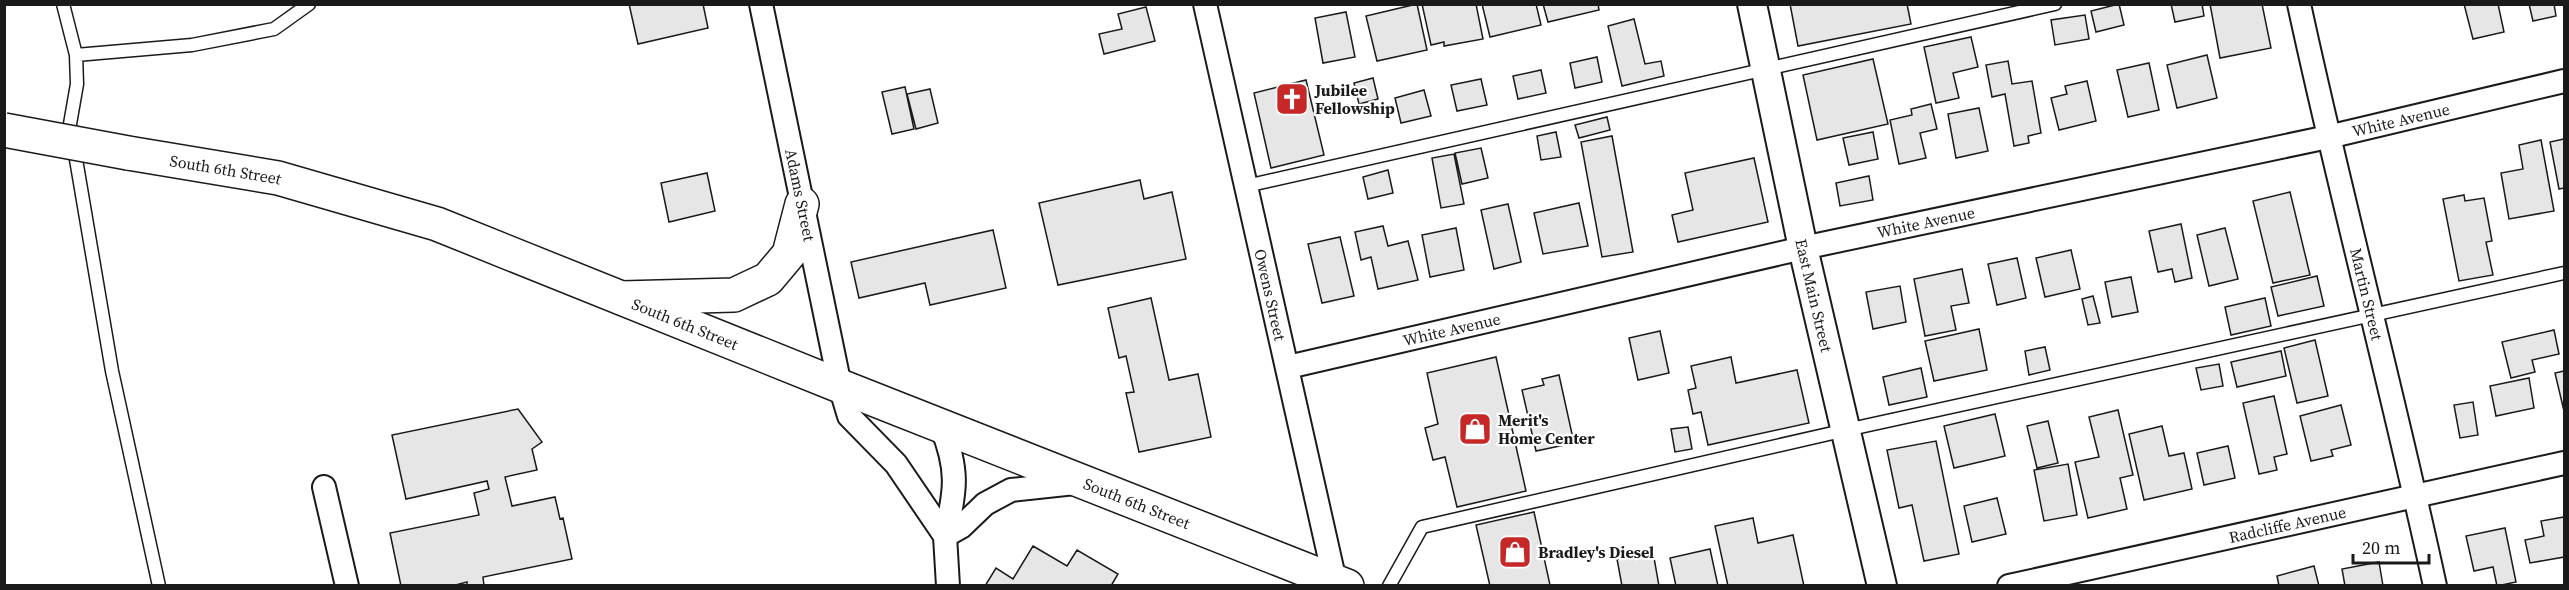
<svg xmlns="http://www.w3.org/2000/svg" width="2569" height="590" font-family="'Source Serif 4',serif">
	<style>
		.building { fill: #e6e6e6; stroke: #1a1a1a; stroke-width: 1.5 }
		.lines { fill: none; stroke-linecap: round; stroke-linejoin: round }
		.service-casing { stroke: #1a1a1a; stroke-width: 15 }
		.minor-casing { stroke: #1a1a1a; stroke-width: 26 }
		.tertiary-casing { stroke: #1a1a1a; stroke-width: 32 }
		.secondary-casing { stroke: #1a1a1a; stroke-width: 36 }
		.primary-casing { stroke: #1a1a1a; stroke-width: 36 }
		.service { stroke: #fff; stroke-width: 12 }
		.minor { stroke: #fff; stroke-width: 22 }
		.tertiary { stroke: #fff; stroke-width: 28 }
		.secondary { stroke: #fff; stroke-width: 33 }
		.primary { stroke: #fff; stroke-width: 33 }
		.secondary-bridge-casing { stroke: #1a1a1a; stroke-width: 36; stroke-linecap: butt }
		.secondary-bridge { stroke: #fff; stroke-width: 33 }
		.labels { text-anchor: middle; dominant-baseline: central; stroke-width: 4.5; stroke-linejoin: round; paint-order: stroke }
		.poi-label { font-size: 16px; font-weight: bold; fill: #1a1a1a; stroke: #fff; text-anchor: start }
		.street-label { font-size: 16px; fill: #1a1a1a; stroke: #fff }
	</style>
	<rect width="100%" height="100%" fill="#fff"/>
	<!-- building -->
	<path class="building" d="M629 4H703L708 28 638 44Z
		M1417 4 1427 50 1377 61 1366 16Z
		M1422 4H1476L1483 39 1444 46V42L1431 45Z
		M1482 4H1536L1541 25 1490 37Z
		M1543 4H1598L1599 10 1548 22Z
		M1790 4H1907L1911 24 1798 46Z
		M2119 4 2124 25 2096 32 2091 11Z
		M2171 4H2202L2204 16 2175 22Z
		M2210 4H2262L2271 48 2220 58Z
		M2464 4H2498L2504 32 2473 39Z
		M2529 4H2554L2556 16 2533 21Z
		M1146 7 1155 41 1104 54 1099 34 1122 29 1118 14Z
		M1346 12 1355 57 1323 63 1315 18Z
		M2085 15 2089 39 2055 45 2051 20Z
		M1634 19 1645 64 1661 61 1664 76 1622 86 1608 26Z
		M1971 37 1978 67 1953 73 1959 98 1936 103 1924 47Z
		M2207 55 2217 98 2177 108 2167 65Z
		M1597 57 1602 82 1575 88 1570 63Z
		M1873 59 1888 124 1817 140 1803 75Z
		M2008 61 2012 84 2032 81 2041 133 2028 136 2029 143 2014 146 2005 94 1992 97 1986 65Z
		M2149 63 2159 110 2128 117 2117 70Z
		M1541 70 1546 93 1518 99 1513 76Z
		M1373 78 1378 99 1359 104 1354 83Z
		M1481 79 1487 105 1457 111 1451 85Z
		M1306 80 1324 155 1271 168 1254 93Z
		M2087 81 2096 121 2059 130 2051 98 2067 94 2065 86Z
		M905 87 914 129 892 134 882 92Z
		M930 89 938 123 916 129 907 94Z
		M1424 90 1431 116 1401 123 1395 98Z
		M1931 104 1937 129 1920 133 1926 158 1899 164 1890 120 1912 115 1911 109Z
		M1979 108 1988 151 1956 158 1948 114Z
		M1607 117 1610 130 1579 138 1575 125Z
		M1556 132 1561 157 1541 160 1537 136Z
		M1873 132 1878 159 1849 165 1843 138Z
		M1612 136 1633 252 1602 257 1581 142Z
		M2564 139V188L2559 189 2550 142Z
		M2541 140 2554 211 2509 219 2501 173 2523 169 2519 145Z
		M1481 148 1488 178 1462 184 1455 153Z
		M1454 154 1464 204 1441 208 1432 158Z
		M1754 158 1768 222 1678 242 1672 215 1693 210 1685 173Z
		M1388 170 1393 193 1368 199 1363 177Z
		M707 173 715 211 669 222 661 183Z
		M1869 176 1873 200 1840 206 1836 183Z
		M1140 180 1144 199 1172 192 1186 259 1058 285 1039 203Z
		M2290 192 2310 275 2273 283 2253 201Z
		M2464 195 2465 201 2484 198 2492 241 2486 242 2493 275 2459 281 2443 199Z
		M1579 203 1588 246 1543 254 1534 213Z
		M1508 204 1521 262 1494 269 1481 210Z
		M2181 224 2192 278 2175 282 2172 269 2158 272 2149 231Z
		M1383 226 1388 246 1408 241 1418 280 1378 289 1371 257 1361 260 1355 232Z
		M1456 228 1464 270 1430 277 1422 235Z
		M2225 228 2238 279 2209 286 2197 235Z
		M993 230 1006 288 930 305 925 283 859 298 851 262Z
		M1340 237 1354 296 1322 303 1308 244Z
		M2071 250 2080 289 2045 297 2036 258Z
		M2017 258 2026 298 1997 305 1988 264Z
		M1962 269 1969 303 1951 306 1956 330 1925 336 1914 279Z
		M2317 276 2324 306 2278 316 2271 287Z
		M2131 277 2138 312 2112 317 2105 282Z
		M1900 286 1906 322 1873 329 1866 292Z
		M2093 296 2100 323 2088 325 2082 299Z
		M1151 298 1169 380 1198 374 1211 437 1139 452 1126 393 1134 392 1126 356 1119 358 1108 308Z
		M2265 298 2271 326 2231 335 2225 307Z
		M1979 329 1987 370 1934 381 1925 341Z
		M2554 330 2559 354 2532 360 2535 372 2511 378 2502 342Z
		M1660 331 1669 373 1638 380 1629 338Z
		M2315 340 2328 396 2297 403 2284 348Z
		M2045 347 2050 370 2029 375 2025 351Z
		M2281 351 2286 376 2237 387 2231 362Z
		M1496 357 1526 491 1457 507 1445 457 1433 460 1425 428 1438 424 1427 373Z
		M1731 357 1736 383 1797 370 1809 423 1708 445 1701 412 1693 414 1688 390 1696 388 1691 366Z
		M2219 364 2223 386 2201 390 2196 368Z
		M1921 368 1927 397 1889 405 1883 377Z
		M2564 371V411L2555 373Z
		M1559 375 1574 443 1536 451 1522 390 1544 385 1542 379Z
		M2529 378 2534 408 2496 416 2490 386Z
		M2274 396 2287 454 2274 457 2277 470 2259 474 2243 403Z
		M2473 402 2478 435 2460 438 2454 405Z
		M2341 405 2351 445 2331 450 2333 456 2311 461 2300 416Z
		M518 409 542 442 532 449 537 470 505 477 512 506 555 497 560 519 563 518 572 559 483 577 484 586H467V582L452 586H401L390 533 479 515 474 493 489 489 487 481 406 499 392 435Z
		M2118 410 2133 475 2120 478 2127 509 2088 518 2075 462 2099 457 2089 417Z
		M1995 414 2005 456 1954 468 1944 426Z
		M2048 421 2058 463 2037 468 2027 426Z
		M2162 426 2169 456 2184 453 2192 489 2144 500 2129 434Z
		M1688 427 1692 449 1675 452 1671 429Z
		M1936 441 1959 554 1924 561 1912 505 1899 508 1887 450Z
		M2228 446 2235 478 2204 485 2197 453Z
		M2068 464 2077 515 2044 521 2034 470Z
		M1997 498 2006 534 1972 542 1964 506Z
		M1534 512 1550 585 1490 586 1476 525Z
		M2564 517V557L2530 563 2525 540 2544 536 2541 521Z
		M1753 518 1758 543 1793 535 1804 586H1728L1715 526Z
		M2505 528 2516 582 2497 586 2493 567 2474 571 2466 536Z
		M1033 546 1067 566 1077 550 1118 574 1111 586H985L996 568 1013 579Z
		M1710 549 1718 586H1676L1670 558Z
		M1653 552 1659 586H1622L1617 559Z
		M2379 562 2383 586H2345L2342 569Z
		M2314 566 2319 586H2279L2277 576Z"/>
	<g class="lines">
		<defs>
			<path id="service" d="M63 4 76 55 77 84 70 124 112 371 159 586
				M76 55 192 45 274 29 309 4
				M1246 186 2055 4
				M1389 586 1422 527 1846 430 2564 273"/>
			<g id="minor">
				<path id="s1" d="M761 4 840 386 849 416 896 464 945 536 948 586"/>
				<path id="s2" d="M1205 4 1336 586"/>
				<path id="s3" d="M2299 4C2341 199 2393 391 2435 586"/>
				<path id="s4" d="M1288 367 1803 248 2328 137 2564 81"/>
				<path d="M941 426C959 469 956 491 945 536"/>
				<path d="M324 487 347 586"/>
				<path d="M945 536 961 527 985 504 1011 490 1075 483"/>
				<path id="s5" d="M2009 586 2564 463"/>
			</g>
			<g id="tertiary">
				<path id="s6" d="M1752 4 1803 248 1882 586"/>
			</g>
			<g id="secondary">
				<path id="s7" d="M128 153 278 178 437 224 840 386 1347 586"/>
			</g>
			<path id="primary" d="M622 298 734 295 768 279 789 254 802 204"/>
		</defs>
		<!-- service casing -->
		<use href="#service" class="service-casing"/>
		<!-- minor casing -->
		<use href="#minor" class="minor-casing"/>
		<!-- tertiary casing -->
		<use href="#tertiary" class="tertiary-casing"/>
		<!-- secondary casing -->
		<use href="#secondary" class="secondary-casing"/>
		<!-- primary casing -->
		<use href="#primary" class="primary-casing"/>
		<!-- service -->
		<use href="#service" class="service"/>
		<!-- minor -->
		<use href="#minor" class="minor"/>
		<!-- tertiary -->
		<use href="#tertiary" class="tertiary"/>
		<!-- secondary -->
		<use href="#secondary" class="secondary"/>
		<!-- primary -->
		<use href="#primary" class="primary"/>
		<defs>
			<path id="secondary-bridge" d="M4 130 128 153"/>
		</defs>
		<!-- secondary-bridge casing -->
		<use href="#secondary-bridge" class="secondary-bridge-casing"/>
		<!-- secondary-bridge -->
		<use href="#secondary-bridge" class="secondary-bridge"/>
	</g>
	<!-- icons -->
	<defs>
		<symbol id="church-square" viewBox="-11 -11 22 22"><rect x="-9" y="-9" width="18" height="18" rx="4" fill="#c62828" stroke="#fff"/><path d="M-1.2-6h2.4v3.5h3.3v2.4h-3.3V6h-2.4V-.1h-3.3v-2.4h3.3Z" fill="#fff"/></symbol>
		<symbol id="shop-square" viewBox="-11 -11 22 22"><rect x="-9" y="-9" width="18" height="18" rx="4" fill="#c62828" stroke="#fff"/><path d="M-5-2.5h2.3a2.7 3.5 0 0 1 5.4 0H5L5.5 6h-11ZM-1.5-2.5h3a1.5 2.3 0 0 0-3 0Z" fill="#fff"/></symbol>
	</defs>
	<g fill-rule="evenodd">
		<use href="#church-square" x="1273" y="80" width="38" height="38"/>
		<use href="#shop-square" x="1456" y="410" width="38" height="38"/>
		<use href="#shop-square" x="1496" y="533" width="38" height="38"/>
	</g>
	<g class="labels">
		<!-- poi labels -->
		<g class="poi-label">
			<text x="1315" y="90">Jubilee<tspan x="1315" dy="18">Fellowship</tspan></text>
			<text x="1498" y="420">Merit's<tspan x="1498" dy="18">Home Center</tspan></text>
			<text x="1538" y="552">Bradley's Diesel</text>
		</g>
		<!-- street labels -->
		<g class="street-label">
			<text stroke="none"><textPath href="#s4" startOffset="1140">White Avenue</textPath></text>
			<text stroke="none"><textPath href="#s7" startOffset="99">South 6th Street</textPath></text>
			<text stroke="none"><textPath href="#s1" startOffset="195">Adams Street</textPath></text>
			<text stroke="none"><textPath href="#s4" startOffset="654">White Avenue</textPath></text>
			<text stroke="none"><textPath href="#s2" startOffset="298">Owens Street</textPath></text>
			<text stroke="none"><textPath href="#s6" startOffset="298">East Main Street</textPath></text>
			<text stroke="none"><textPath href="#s3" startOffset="298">Martin Street</textPath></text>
			<text stroke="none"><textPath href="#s7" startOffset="585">South 6th Street</textPath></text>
			<text stroke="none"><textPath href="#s4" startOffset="168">White Avenue</textPath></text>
			<text stroke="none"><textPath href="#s7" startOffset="1071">South 6th Street</textPath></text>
			<text stroke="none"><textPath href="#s5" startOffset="285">Radcliffe Avenue</textPath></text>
		</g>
	</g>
	<!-- border -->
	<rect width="2569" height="590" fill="none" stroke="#1a1a1a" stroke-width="12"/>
	<!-- scale -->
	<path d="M2353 554v9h76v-9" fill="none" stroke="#1a1a1a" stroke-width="3"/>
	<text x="2362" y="554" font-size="18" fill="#1a1a1a" stroke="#ffffff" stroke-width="4.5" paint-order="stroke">20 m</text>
</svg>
